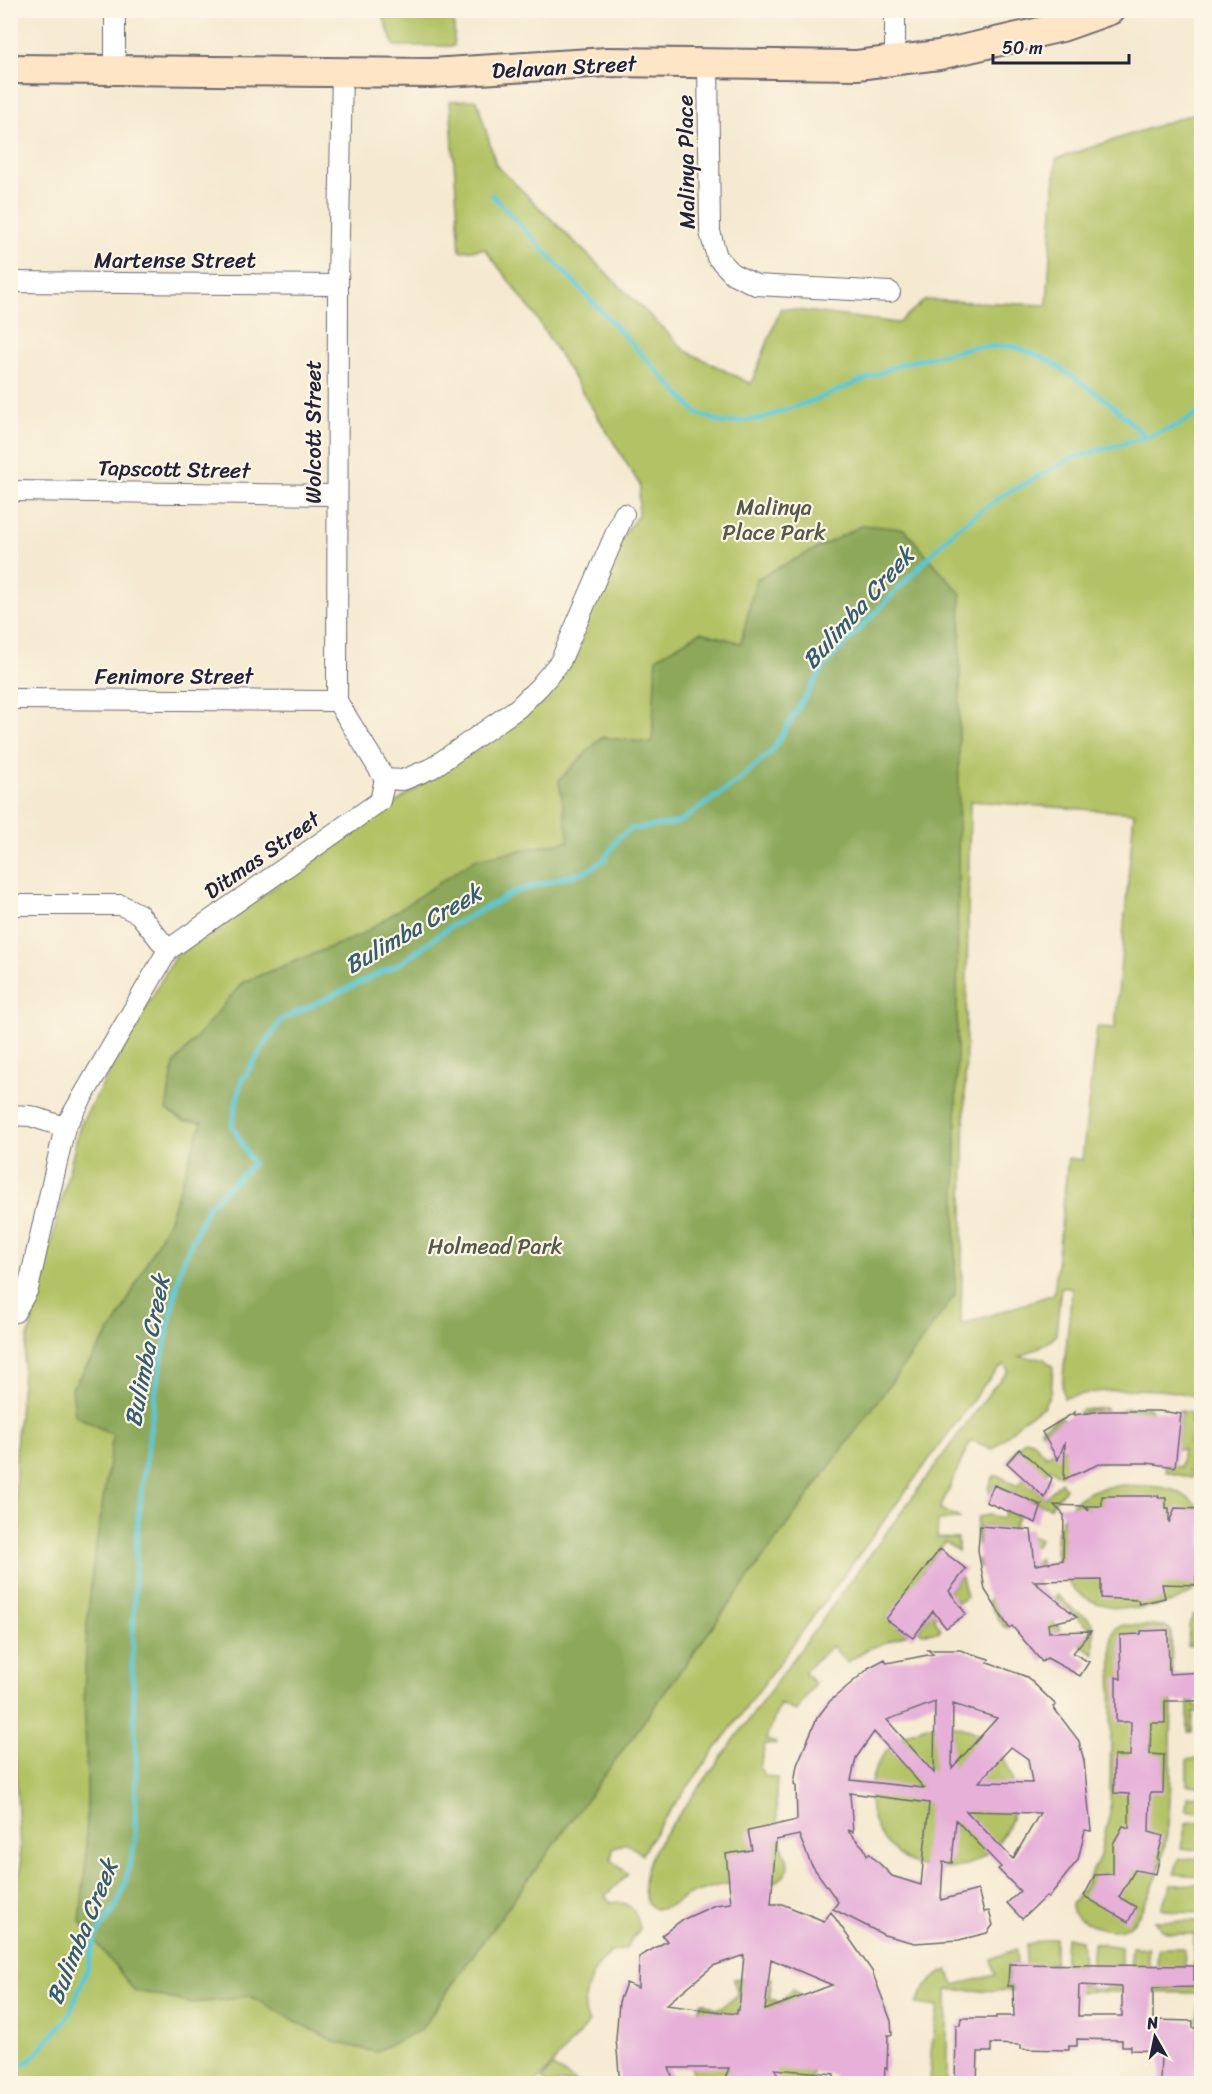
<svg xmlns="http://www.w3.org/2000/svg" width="1212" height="2094" font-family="Sriracha,sans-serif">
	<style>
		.green { fill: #b2c265; stroke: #6a7250; stroke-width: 1.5; fill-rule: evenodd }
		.forest { fill: #8da85a; stroke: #58654a; stroke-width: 1.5 }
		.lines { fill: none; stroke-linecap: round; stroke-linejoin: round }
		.stream { stroke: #5bc7d3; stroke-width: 5 }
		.building { fill: #e6b0d9; fill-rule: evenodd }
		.street-casing { stroke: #6c6870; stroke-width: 22 }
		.secondary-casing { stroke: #6c6870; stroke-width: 32 }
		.street { stroke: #fff; stroke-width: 20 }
		.secondary { stroke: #fee5c5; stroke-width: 28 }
		.labels { text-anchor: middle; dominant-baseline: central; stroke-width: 4.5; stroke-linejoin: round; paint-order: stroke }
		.street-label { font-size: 22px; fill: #22223b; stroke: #fcf5e5 }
		.park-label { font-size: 22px; fill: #545a4a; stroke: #fcf5e5 }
		.water-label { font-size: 24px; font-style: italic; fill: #365c70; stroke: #fcf5e5 }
	</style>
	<rect width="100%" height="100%" fill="#fcf5e5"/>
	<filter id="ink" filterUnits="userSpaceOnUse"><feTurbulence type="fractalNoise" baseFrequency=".0167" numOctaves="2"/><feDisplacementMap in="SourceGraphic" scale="12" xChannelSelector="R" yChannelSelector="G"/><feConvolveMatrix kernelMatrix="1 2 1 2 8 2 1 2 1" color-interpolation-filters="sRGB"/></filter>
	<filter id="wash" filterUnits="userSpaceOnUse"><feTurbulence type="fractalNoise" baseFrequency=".008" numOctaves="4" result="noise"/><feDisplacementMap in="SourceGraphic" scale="24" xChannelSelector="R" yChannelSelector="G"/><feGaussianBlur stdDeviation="1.35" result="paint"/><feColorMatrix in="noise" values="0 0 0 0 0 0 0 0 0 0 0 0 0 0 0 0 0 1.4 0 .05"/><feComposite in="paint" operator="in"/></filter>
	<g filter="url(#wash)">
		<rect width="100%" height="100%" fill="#f5ead1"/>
		<!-- green -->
		<path class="green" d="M381 11H454V46H394Z
			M477 100 496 165 686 351 751 384 781 308 898 323 925 300 1047 305 1056 159 1201 111V1398C1160 1385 1106 1388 1064 1398L1062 1387 1072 1289 1061 1287 1056 1334 1051 1341 1020 1357 1044 1359 1053 1367 1051 1392 1043 1407 1025 1418 993 1449 971 1440 940 1509 961 1519 938 1520 937 1538 958 1539V1551L945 1542 922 1573 948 1593 960 1577H962L967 1597 958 1602 954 1598 940 1609 934 1618 941 1629 938 1632 922 1633 919 1630 934 1609 887 1619 907 1634 866 1650 847 1662 832 1646 804 1672 815 1684 796 1711 780 1704 766 1739 776 1743 775 1745 765 1744 760 1768 764 1775 777 1778C775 1802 776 1827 784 1851 787 1859 790 1865 786 1873 776 1889 749 1881 734 1883 719 1885 703 1889 689 1895 674 1902 653 1923 645 1895 641 1880 649 1859 656 1846L966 1424 995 1385 1008 1372V1370L1004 1365 997 1370 984 1385 659 1826 642 1854 626 1843 613 1849 611 1860 628 1874 605 1896 611 1903C630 1899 637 1913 640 1929L625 1949 608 1953 609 1956C591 1967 578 2004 589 2023L536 2083H11L10 1879 21 1871 14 1733 16 1447 25 1350 80 1125 175 956 525 713 626 532 638 515 640 485 534 314 485 249 460 251 450 101ZM970 801 1134 813 1115 1028 1097 1027 1082 1160 1068 1158 1054 1294 961 1325Z
			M1148 1407 1178 1439 1181 1414 1179 1411 1192 1413 1189 1444 1202 1448 1201 1458 1197 1456 1189 1470 1193 1473 1192 1478 1166 1472 1165 1465 1180 1467 1183 1450 1150 1445 1144 1454 1070 1470 1059 1476 1050 1468 1033 1487 1045 1498 1061 1482 1065 1489 1050 1507 1022 1497 1021 1507 1013 1530 1040 1539 1036 1546 1014 1549 1040 1573 1039 1564H1035L1039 1558 1045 1577 1017 1595 1058 1601 1055 1597 1058 1595 1073 1610 1087 1617 1092 1622 1094 1628V1654L1080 1644 1092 1630 1066 1608 1053 1623 1060 1629 1055 1636 995 1605 1009 1628 1004 1627 988 1601 992 1596 1006 1563 980 1567 977 1560 985 1556 1005 1528 980 1526 978 1546 976 1533 978 1517 989 1515 1003 1518 1008 1504 1017 1495 994 1485 990 1494 988 1488 994 1476H999L1017 1486 1028 1474 1020 1450 1007 1463 1016 1449 1026 1439 1032 1441 1046 1456 1059 1448 1061 1450 1072 1444 1059 1422 1042 1432 1041 1428 1060 1417 1067 1421 1097 1412 1078 1414 1081 1410 1105 1408 1108 1413 1121 1411 1125 1408Z
			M1124 1485C1159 1487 1175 1483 1201 1509V1583C1187 1600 1170 1604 1149 1607 1126 1611 1092 1607 1075 1590 1044 1560 1052 1508 1092 1491 1102 1487 1113 1486 1124 1485Z
			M1193 1615 1201 1616V1645L1188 1646 1189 1625Z
			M1124 1625 1165 1626 1170 1630 1171 1634C1172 1671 1172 1708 1171 1745 1171 1808 1171 1868 1134 1922 1118 1938 1086 1927 1072 1912V1904L1081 1892 1099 1859 1110 1812 1112 1636 1115 1628Z
			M1194 1684V1706H1201V1712H1193L1192 1732H1188V1687Z
			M870 1797a72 72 0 1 1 144 0a72 72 0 1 1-144 0Z
			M1201 1758V1786L1187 1785V1760Z
			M1201 1795V1813L1186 1810 1187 1796Z
			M1201 1821V1850L1181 1848 1186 1823Z
			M1201 1858V1876L1174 1874 1179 1859Z
			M1201 1884V1913L1175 1912 1161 1908 1171 1885Z
			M1154 1921H1201V2083H1198V1993L947 1990V2084L929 2083 931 2052 938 2007 916 2004C923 1988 932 1976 948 1970L954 1985 995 1975 991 1959 1016 1949 1017 1964H1009L1008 1986H1063L1066 1937 1081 1940 1083 1965H1074V1985L1090 1986 1091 1989H1107V1982H1112L1113 1987H1129L1132 1947 1148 1948 1149 1966 1157 1986 1193 1987 1194 1934C1175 1934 1166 1937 1154 1921Z
			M1055 1938V1964H1048V1967L1025 1966 1027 1944Z
			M1093 1943 1121 1947V1965H1113L1112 1967 1091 1966Z
			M1158 1948H1184L1185 1966H1177V1968H1157Z
			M763 1976 772 1978 769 1998 781 2003 793 1989 804 2001 816 2062 810 2083 696 2084C686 2064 691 2021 702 2002L718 2009 738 1995 733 1979Z
			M552 2066 577 2083H547L542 2080Z"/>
		<!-- forest -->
		<path class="forest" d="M863 525 904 529 961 594 959 743 955 1295 463 1969 421 2030 375 2052 335 2042 249 1996 217 2001 189 2003 134 1990 80 1922 86 1858 87 1784 84 1693 87 1625 92 1573 113 1435 75 1415 72 1388 117 1321 169 1219 202 1122 184 1121 166 1110 174 1064 243 982 361 935 475 859 569 841 559 780 602 737 652 743 656 658 701 632 741 643 756 579Z"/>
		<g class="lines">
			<!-- stream -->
			<path class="stream" d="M492 195 697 413 723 423 760 419 823 397 901 364 973 347 1014 346 1050 361 1109 402 1146 437
				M10 2071 31 2060 69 2016 88 1967 95 1937 117 1905 124 1887 135 1843 136 1763 132 1658 137 1528 155 1392 181 1267 208 1206 253 1164 232 1125 241 1082 281 1020 401 963 451 926 517 891 587 871 604 860 619 837 631 829 678 823 737 782 772 751 825 665 956 529 1002 496 1072 458 1146 437 1177 426 1202 411"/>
		</g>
		<g id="blocks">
			<!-- building -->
			<path class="building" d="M1101 1411H1159L1181 1414 1175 1467 1147 1463H1102L1064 1479 1065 1442 1058 1460 1042 1432 1075 1412 1074 1415Z
				M1019 1449 1052 1478 1045 1498 1007 1463Z
				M994 1485 1039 1504 1038 1505H1042L1036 1523 986 1502Z
				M1102 1496H1159V1498H1166V1508H1169V1523L1175 1508 1202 1509V1576L1196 1578V1585L1162 1584 1165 1598 1139 1604 1138 1600 1101 1598V1580L1033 1581 1077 1617 1048 1624 1049 1632 1091 1631 1073 1653 1089 1662 1080 1676 1047 1658 1042 1662 1012 1626 1009 1628 985 1590 978 1550 980 1526 1031 1530 1035 1565 1063 1560 1064 1515 1054 1505 1083 1506 1089 1511 1086 1506H1102Z
				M940 1549 966 1569 949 1591 966 1614 946 1628 933 1611 913 1638 886 1619Z
				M1168 1630 1169 1674 1202 1672V1701H1165V1723H1151L1150 1754 1164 1755 1163 1793H1150L1149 1832 1163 1836 1157 1859 1159 1860 1156 1874 1135 1870 1119 1897 1136 1907 1128 1922 1084 1896 1095 1875 1113 1874V1844L1123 1826 1129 1828V1794L1114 1793V1756H1130L1131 1722H1116V1677L1121 1679 1120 1635 1141 1634V1631Z
				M928 1650H960L989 1659 988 1662 1027 1677 1056 1705 1053 1707 1079 1741 1084 1761 1091 1831 1085 1830 1078 1860 1048 1898 1046 1896 1022 1919 1007 1903 1020 1891 998 1869 1001 1867 956 1820 952 1863 943 1862 941 1900 978 1890 984 1912 989 1911 993 1925 987 1933 959 1940 915 1943 884 1935 833 1909 838 1902 811 1864 799 1835 776 1840 771 1904H782L824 1921 831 1912 872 1971 891 2021 892 2035H888L887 2069 885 2068 884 2084H834V2074L775 2069 782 2084H723L729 2068H669L675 2084H620L616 2039 619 2002 626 1983 638 1988 639 1957 667 1941 662 1935 682 1920 715 1905 731 1903 726 1854 752 1850 748 1831 797 1820 796 1785 794 1784 797 1765 817 1718 830 1701 868 1669V1668L885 1659 887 1663 933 1654ZM935 1702 934 1773 887 1720ZM953 1704 997 1718 952 1768ZM874 1732 924 1788 851 1780 856 1758ZM1011 1747 1028 1759 1032 1783 979 1782ZM850 1793 929 1803 921 1885 892 1876 869 1853 867 1855 864 1848 847 1830 853 1832ZM966 1811 1040 1813 1013 1859ZM744 1955 739 2010H737V2014L666 2005 713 1966ZM771 1959 832 1985 765 2010Z
				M1009 1964 1194 1966V1987L1153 1988V2020L1193 2021V2028H1197L1196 2084H1160L1161 2051 1131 2050V2046H1122V2040L1077 2039V2046H1069V2050L1021 2049V2045L991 2044V2052H978L977 2084H955L956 2025H960L961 2018H996V2016H1014L1013 1986H1008ZM1079 1985 1122 1987V2016H1078Z"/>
		</g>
	</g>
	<g filter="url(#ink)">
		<use href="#blocks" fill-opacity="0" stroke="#6c6870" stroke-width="1.5"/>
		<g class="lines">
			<defs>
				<path id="street" d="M895 61V10
					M708 62 710 232 717 257 733 274 756 285 890 292
					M115 70V10
					M342 72 338 285 337 701 385 779
					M10 282 338 285
					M10 491 337 495
					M10 699 337 701
					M10 905H121L139 914 168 950
					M10 1115 30 1116 65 1127
					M10 1313 15 1312 28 1289 65 1127 168 950 380 801 385 779 403 780 432 768 518 708 539 687 560 662 624 514"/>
				<path id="secondary" d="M10 69 431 73 607 62 857 65 939 55 1062 27 1110 10"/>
			</defs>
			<!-- street casing -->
			<use href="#street" class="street-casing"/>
			<!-- secondary casing -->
			<use href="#secondary" class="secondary-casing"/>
			<!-- street -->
			<use href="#street" class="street"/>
			<!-- secondary -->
			<use href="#secondary" class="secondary"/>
		</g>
	</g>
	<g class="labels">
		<!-- street labels -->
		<g class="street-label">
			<text transform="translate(564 67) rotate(-3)">Delavan Street</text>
			<text transform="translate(686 162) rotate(-91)">Malinya Place</text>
			<text x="175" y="260">Martense Street</text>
			<text transform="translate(313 432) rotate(-90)">Wolcott Street</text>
			<text transform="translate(174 469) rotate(1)">Tapscott Street</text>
			<text x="174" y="676">Fenimore Street</text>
			<text transform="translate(262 855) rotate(-35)">Ditmas Street</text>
		</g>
		<!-- park labels -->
		<g class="park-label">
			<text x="774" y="507">Malinya<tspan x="774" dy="25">Place Park</tspan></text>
			<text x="495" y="1246">Holmead Park</text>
		</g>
		<!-- water labels -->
		<g class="water-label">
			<text transform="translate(858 608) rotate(-48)">Bulimba Creek</text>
			<text transform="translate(413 929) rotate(-30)">Bulimba Creek</text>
			<text transform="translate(147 1351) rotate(-79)">Bulimba Creek</text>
			<text transform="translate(82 1932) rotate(-68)">Bulimba Creek</text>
		</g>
	</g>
	<!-- margin -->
	<rect width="1212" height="2094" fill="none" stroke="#fcf5e5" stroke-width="36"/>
	<!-- north arrow -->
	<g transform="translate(1155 2037) rotate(351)" stroke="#fcf5e5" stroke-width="4.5" paint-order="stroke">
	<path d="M0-4.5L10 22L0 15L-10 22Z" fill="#22223b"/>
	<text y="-9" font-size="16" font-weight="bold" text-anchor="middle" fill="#22223b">N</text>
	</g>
	<!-- scale -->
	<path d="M993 54v9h136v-9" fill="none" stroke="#22223b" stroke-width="3"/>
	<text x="1002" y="54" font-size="18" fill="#22223b" stroke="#fcf5e5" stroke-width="4.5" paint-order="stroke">50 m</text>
</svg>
